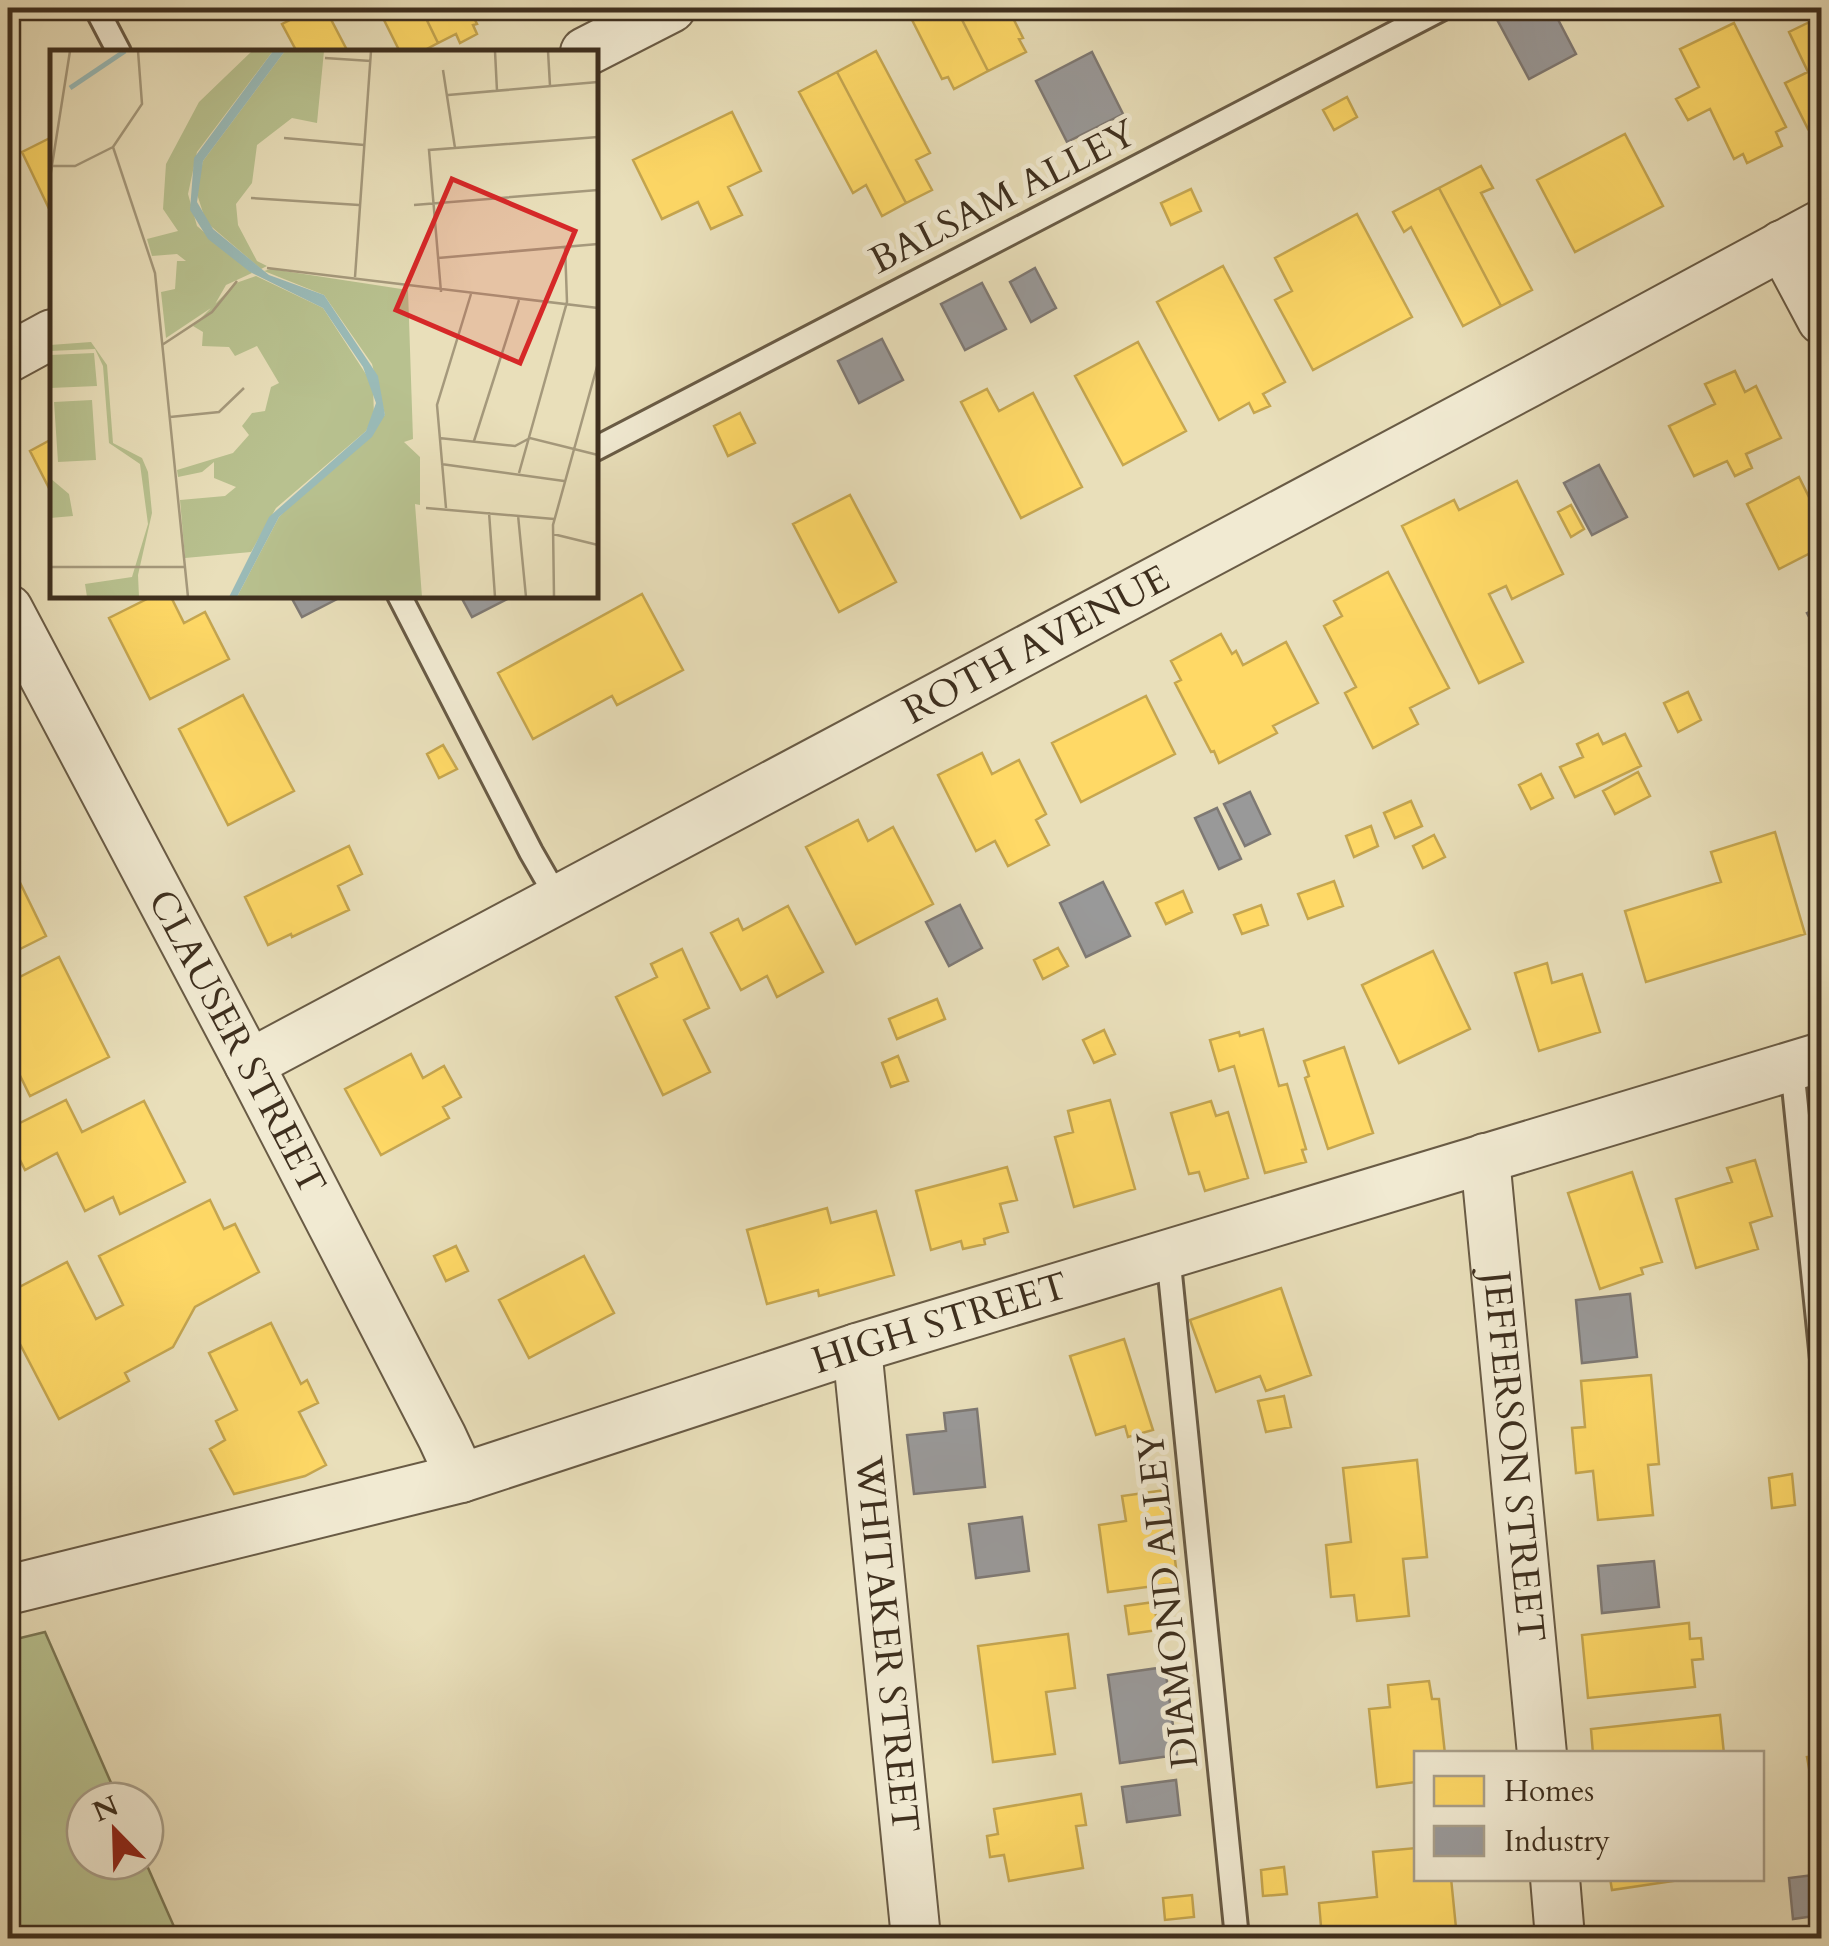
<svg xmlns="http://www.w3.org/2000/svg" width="1829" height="1946" font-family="Cardo,serif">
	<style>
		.green { fill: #b8c18f; stroke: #7b7856; stroke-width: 2.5 }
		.homes { fill: #ffd966; stroke: #c5a650; stroke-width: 2.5 }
		.industry { fill: #999; stroke: #7e7974; stroke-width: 2.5 }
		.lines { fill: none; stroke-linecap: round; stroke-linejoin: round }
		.lane-casing { stroke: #695b45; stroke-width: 28 }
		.street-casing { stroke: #695b45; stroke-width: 52 }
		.lane { stroke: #f1ead2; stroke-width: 22 }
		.street { stroke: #f1ead2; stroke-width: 48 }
		.labels { text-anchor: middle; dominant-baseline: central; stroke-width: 10; stroke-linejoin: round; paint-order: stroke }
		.street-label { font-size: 38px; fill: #3e2f1e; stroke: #f1ead2 }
		.inset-river { fill: none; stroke: #9abbb8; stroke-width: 5 }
		.inset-road { fill: none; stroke: #a5997c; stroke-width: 2.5 }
		.view { fill: #d62828; fill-opacity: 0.15; stroke: #d62828; stroke-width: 5 }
		.inset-edge { fill: none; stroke: #3e2f1e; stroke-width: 5 }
	</style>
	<rect width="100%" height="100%" fill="#e9dfba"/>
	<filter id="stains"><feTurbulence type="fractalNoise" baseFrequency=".002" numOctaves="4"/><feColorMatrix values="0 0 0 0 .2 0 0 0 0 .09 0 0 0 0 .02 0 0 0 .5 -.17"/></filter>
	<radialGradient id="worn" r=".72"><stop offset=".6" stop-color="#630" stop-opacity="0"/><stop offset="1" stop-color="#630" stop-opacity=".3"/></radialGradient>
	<!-- green -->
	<path class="green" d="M45 1632 119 1801H85V1861H145L179 1938H8V1641Z"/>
	<!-- homes -->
	<path class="homes" d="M314 8H325L348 52H297L282 24Z
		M378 8H421L438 43 421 52H400Z
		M421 8H469L477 24 473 25 477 34 460 43 456 34 438 43Z
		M906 8H956L988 71 954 89 948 77 942 79Z
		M956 8H1008L1023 38 1019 39 1026 52 988 71Z
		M1822 16V122L1808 129 1785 83 1808 72 1789 32Z
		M1734 23 1786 127 1776 132 1782 146 1747 163 1743 154 1734 159 1710 109 1688 120 1676 99 1699 87 1680 49Z
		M876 51 930 153 916 160 932 190 906 203 837 72Z
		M837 72 906 203 882 216 866 185 853 193 799 92Z
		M1347 97 1357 117 1334 130 1323 110Z
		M732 112 761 171 728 187 742 215 711 229 698 202 662 219 633 160Z
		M1625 134 1663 206 1575 252 1537 180Z
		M52 137V215L22 152Z
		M1481 166 1493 188 1481 193 1532 290 1501 306 1439 188Z
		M1439 188 1501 306 1463 326 1411 227 1404 232 1393 212Z
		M1191 189 1201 211 1171 225 1161 203Z
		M1357 214 1412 317 1313 370 1275 300 1292 291 1275 258Z
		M1223 266 1285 382 1263 394 1270 406 1254 413 1249 403 1219 420 1157 302Z
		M1138 342 1186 431 1123 465 1075 376Z
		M1735 371 1745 392 1756 386 1781 438 1746 454 1752 468 1735 476 1727 461 1694 476 1669 426 1715 404 1705 384Z
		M987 389 999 411 1033 393 1082 487 1021 518 961 402Z
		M740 413 755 443 728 456 714 426Z
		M52 439V494L30 451Z
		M1799 477 1810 499 1819 495 1822 501V507L1816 510 1822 522V547L1779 569 1747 504Z
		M1517 481 1563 574 1512 599 1506 586 1489 594 1523 662 1479 683 1402 526 1454 500 1459 510Z
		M850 495 896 582 839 612 793 524Z
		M1571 505 1584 529 1571 537 1558 512Z
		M1388 572 1449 688 1410 708 1418 724 1373 748 1345 693 1356 687 1324 626 1342 616 1334 601Z
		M642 594 683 670 617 705 612 696 533 739 498 673Z
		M155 595H170L184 623 205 612 229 659 150 699 109 618Z
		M1221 634 1232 654 1236 651 1243 665 1286 642 1318 703 1273 726 1277 733 1219 763 1214 751 1211 752 1175 683 1181 680 1171 661Z
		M1688 692 1701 720 1678 732 1664 703Z
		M243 695 294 791 228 825 179 729Z
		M1146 696 1175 754 1081 802 1052 743Z
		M1598 734 1603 744 1625 734 1641 766 1575 797 1560 767 1583 757 1577 744Z
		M443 745 457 769 439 778 427 754Z
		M982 753 992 774 1019 760 1046 814 1036 820 1049 845 1008 866 995 841 976 851 938 775Z
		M1638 772 1650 796 1615 814 1603 791Z
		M1541 774 1553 798 1531 809 1519 785Z
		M1411 801 1422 826 1395 838 1384 813Z
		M858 820 868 841 893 827 933 904 856 944 806 847Z
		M1371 826 1378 846 1354 857 1346 836Z
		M1775 832 1805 934 1646 982 1625 911 1721 882 1711 852Z
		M1434 835 1445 857 1423 868 1413 846Z
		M349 846 362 874 338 886 349 910 292 937 291 934 268 945 245 897Z
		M8 858 46 936 8 955Z
		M1334 881 1343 906 1308 919 1298 894Z
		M1183 891 1192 912 1166 924 1156 903Z
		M1261 905 1268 925 1242 934 1234 915Z
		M788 906 823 972 777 997 767 976 741 990 711 933 738 919 743 930Z
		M1058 948 1068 966 1043 979 1034 960Z
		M682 949 709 1008 684 1020 710 1072 663 1095 616 997 657 977 651 964Z
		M1433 951 1470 1029 1399 1063 1362 985Z
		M59 957 109 1057 30 1096 8 1051V983Z
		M1547 963 1552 983 1582 974 1600 1032 1539 1051 1515 973Z
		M937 999 945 1019 897 1039 889 1019Z
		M1263 1029 1279 1086 1287 1084 1306 1149 1302 1150 1306 1162 1265 1173 1234 1066 1219 1071 1210 1040 1239 1032 1240 1036Z
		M1104 1030 1115 1054 1094 1063 1083 1040Z
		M1344 1047 1373 1133 1328 1149 1305 1078 1309 1076 1304 1061Z
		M411 1054 423 1078 444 1066 461 1097 443 1107 449 1118 381 1155 345 1089Z
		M898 1056 908 1081 891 1087 882 1063Z
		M66 1100 82 1132 144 1101 185 1182 120 1214 113 1197 85 1211 57 1153 25 1170 8 1136V1129Z
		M1110 1100 1135 1189 1074 1207 1055 1137 1073 1132 1068 1111Z
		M1211 1101 1216 1116 1228 1112 1248 1178 1205 1191 1199 1172 1189 1174 1171 1113Z
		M1755 1160 1772 1216 1750 1223 1758 1249 1696 1268 1676 1199 1732 1182 1727 1168Z
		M1007 1167 1017 1200 1000 1204 1008 1232 984 1239 985 1244 963 1249 961 1241 931 1250 916 1191Z
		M1632 1172 1662 1262 1641 1268 1643 1274 1600 1289 1568 1193Z
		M210 1200 224 1229 235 1224 259 1272 195 1307 173 1347 125 1373 129 1381 59 1419 8 1321V1293L67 1262 96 1319 123 1305 99 1256Z
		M827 1208 831 1223 876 1211 894 1275 819 1296 818 1290 767 1304 747 1230Z
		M456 1246 468 1271 446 1281 434 1256Z
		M584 1256 614 1313 529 1358 499 1300Z
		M1281 1288 1311 1375 1266 1391 1260 1376 1216 1392 1190 1320Z
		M271 1323 301 1384 307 1380 318 1403 299 1412 326 1465 305 1476 234 1494 210 1449 225 1440 216 1421 237 1410 209 1353Z
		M1124 1339 1153 1430 1128 1437 1125 1426 1096 1435 1070 1356Z
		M1651 1375 1659 1464 1648 1465 1653 1515 1598 1520 1593 1471 1576 1473 1572 1428 1585 1427 1581 1381Z
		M1284 1396 1291 1427 1266 1432 1258 1401Z
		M1417 1460 1427 1557 1403 1559 1409 1616 1357 1621 1354 1595 1331 1597 1326 1545 1351 1542 1343 1468Z
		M1792 1474 1795 1505 1772 1508 1769 1478Z
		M1166 1490 1178 1583 1108 1592 1099 1525 1126 1521 1122 1496Z
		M1154 1602 1158 1630 1129 1634 1125 1606Z
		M1689 1623 1690 1639 1701 1638 1703 1659 1692 1660 1695 1687 1588 1698 1582 1635Z
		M1068 1634 1075 1688 1046 1692 1055 1754 993 1762 978 1646Z
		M1429 1681 1432 1699H1439L1445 1754H1416V1782L1377 1787 1369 1709 1390 1707 1388 1685Z
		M1720 1715 1724 1754H1593L1591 1729Z
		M1822 1755V1777L1811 1779 1807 1757Z
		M1081 1794 1086 1825 1076 1826 1083 1868 1009 1881 1004 1855 990 1857 987 1836 998 1834 994 1809Z
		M1416 1848V1878H1451L1457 1938H1322L1319 1903 1377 1897 1373 1852Z
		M1284 1867 1287 1894 1263 1896 1261 1870Z
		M1610 1878H1693L1612 1890Z
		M1192 1895 1194 1917 1165 1920 1163 1898Z
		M1077 1934 1078 1938H1034Z"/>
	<!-- industry -->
	<path class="industry" d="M1506 8H1552L1576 54 1529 79 1494 14Z
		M1092 52 1123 114 1067 142 1036 81Z
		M1035 268 1056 308 1031 322 1010 282Z
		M982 283 1006 329 965 350 941 304Z
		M882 339 903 380 859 403 838 361Z
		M1599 465 1627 517 1592 535 1564 483Z
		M290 595H345L302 617Z
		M460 595H515L472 617Z
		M1822 606V641L1807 613Z
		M1250 792 1270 834 1245 846 1224 804Z
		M1217 808 1241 859 1219 869 1195 818Z
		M1103 882 1130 936 1086 957 1060 903Z
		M960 905 982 948 949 966 926 922Z
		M1822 1115V1210L1811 1211 1800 1118Z
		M1630 1294 1637 1357 1582 1363 1576 1300Z
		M977 1409 985 1487 914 1494 907 1435 946 1431 944 1413Z
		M1022 1517 1029 1571 976 1578 969 1524Z
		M1654 1561 1659 1607 1602 1613 1598 1566Z
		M1165 1667 1177 1755 1120 1763 1108 1675Z
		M1176 1780 1180 1815 1127 1822 1122 1787Z
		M1822 1874V1915L1793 1919 1789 1878Z"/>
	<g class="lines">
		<defs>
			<path id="lane" d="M96 8 119 52
				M595 449 1443 8
				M399 595 531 852 558 899
				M1792 1067 1822 1359
				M1168 1254 1237 1938"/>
			<g id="street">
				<path d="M585 52 671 8"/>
				<path d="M1782 245 1822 320"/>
				<path d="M8 358 52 334"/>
				<path id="s1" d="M8 609 249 1064 442 1437 461 1478"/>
				<path id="s2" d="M249 1064 1526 384 1822 224"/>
				<path id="s3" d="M1485 1158 1542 1754"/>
				<path id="s4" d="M857 1348 916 1938"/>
				<path id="s5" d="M8 1590 461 1478 857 1348 1822 1057"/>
				<path d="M1555 1878 1560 1938"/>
			</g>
		</defs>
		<!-- lane casing -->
		<use href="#lane" class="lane-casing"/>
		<!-- street casing -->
		<use href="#street" class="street-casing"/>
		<!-- lane -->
		<use href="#lane" class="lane"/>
		<!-- street -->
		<use href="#street" class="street"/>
	</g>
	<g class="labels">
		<!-- street labels -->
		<g class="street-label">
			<text transform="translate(1003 197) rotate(-27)">BALSAM ALLEY</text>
			<text stroke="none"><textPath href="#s2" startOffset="892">ROTH AVENUE</textPath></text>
			<text stroke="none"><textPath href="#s1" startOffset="490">CLAUSER STREET</textPath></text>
			<text stroke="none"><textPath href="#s5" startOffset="970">HIGH STREET</textPath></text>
			<text stroke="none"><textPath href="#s3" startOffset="300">JEFFERSON STREET</textPath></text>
			<text transform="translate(1168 1600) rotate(-96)">DIAMOND ALLEY</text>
			<text stroke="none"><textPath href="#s4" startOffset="298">WHITAKER STREET</textPath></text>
		</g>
	</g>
	<!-- overview -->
	<g transform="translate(50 50)">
		<rect width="548" height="548" fill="#e9dfba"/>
		<path d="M202 1H223L147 102 138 144 147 176 202 223 176 235 164 256 116 288 111 242 125 239 127 211H136L127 204 102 206 97 189 128 181 113 159 116 114 149 52ZM235 1H274L267 73 242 68 207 95 202 133 186 154 188 175 207 211 217 216 211 219 156 172 146 141 153 111ZM221 219 358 240 363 389 354 392 370 407V455L365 454 372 547H187L229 467 335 365 322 314 274 245 214 221ZM206 226 273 258 323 335 324 366 316 381 226 458 201 502 135 508 130 450 175 446 186 437 164 428V412L152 422 128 427 127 420 183 403 199 385 192 376 202 363 215 361 221 337 229 333 207 296 185 306 179 297 152 296 153 282 143 276 186 233ZM41 292 57 315 63 393 92 408 98 422 102 463 88 525 89 547H37L35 534 82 527 98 474 90 414 59 393 53 316 45 299 0 301V295ZM44 303 47 336 0 338V305ZM42 350 46 410 8 412 4 352ZM0 428 19 444 23 466 0 468Z" fill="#b8c18f"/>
		<path d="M223 1H235L153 111 147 152 163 179 219 225 274 245 328 326 335 365 322 387 229 467 187 547H179L219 467 316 381 326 353 313 317 273 258 200 222 158 189 140 160 144 108Z" fill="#9abbb8"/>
		<path class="inset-river" d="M20 38 75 1"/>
		<path class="inset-road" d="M445 1 447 41M498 1 500 36M275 8 321 11M393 20 405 98M398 45 548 32M234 88 314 95M63 97 105 223 138 547M63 97 92 54 88 1M3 116H25L63 97M0 128 20 1M201 148 309 155M364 155 548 140M388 208 548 194M217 218 548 258M305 227 321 1M391 242 379 100 548 87M112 295 162 262 187 231M120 367 169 362 194 338M389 388 465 396 480 388 548 405M424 391 469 250M391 414 514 431M469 423 517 252 515 196M376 458 504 469M396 458 387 355 421 244M439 462 445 547M468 465 476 547M503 484 548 495M0 517H134M504 547 503 475 548 313"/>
		<path class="view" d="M402 129 525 181 470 313 346 260Z"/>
		<rect width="548" height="548" class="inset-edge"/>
	</g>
	<!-- margin -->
	<rect width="1829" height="1946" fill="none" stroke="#e9dfba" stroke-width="40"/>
	<rect x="10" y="10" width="1809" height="1926" fill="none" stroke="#3e2f1e" stroke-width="5"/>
	<rect x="20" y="20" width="1789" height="1906" fill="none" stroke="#3e2f1e" stroke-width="2.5"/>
	<!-- legend -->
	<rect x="1414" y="1751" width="350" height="130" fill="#f1ead2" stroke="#a99f8a" stroke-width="2.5"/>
	<rect x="1434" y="1776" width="50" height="30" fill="#ffd966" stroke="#a99f8a" stroke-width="2.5"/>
	<text x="1504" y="1801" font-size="30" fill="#3e2f1e">Homes</text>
	<rect x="1434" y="1826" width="50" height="30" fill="#999999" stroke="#a99f8a" stroke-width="2.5"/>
	<text x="1504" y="1851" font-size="30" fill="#3e2f1e">Industry</text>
	<!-- north arrow -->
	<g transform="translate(115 1831) rotate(337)"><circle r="48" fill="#f1ead2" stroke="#a99f8a" stroke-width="2.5"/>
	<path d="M0-8L18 38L0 25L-18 38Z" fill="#8f2418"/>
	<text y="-15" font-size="28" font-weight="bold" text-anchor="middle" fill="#3e2f1e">N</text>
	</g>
	<rect width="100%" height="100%" filter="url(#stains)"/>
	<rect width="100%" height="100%" fill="url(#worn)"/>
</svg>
